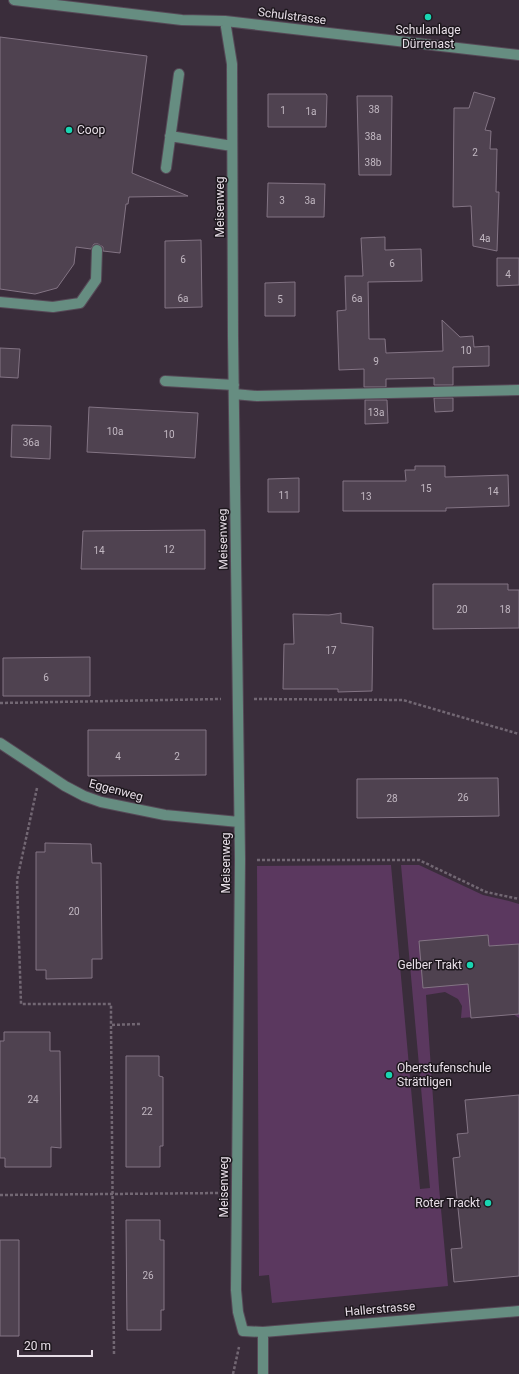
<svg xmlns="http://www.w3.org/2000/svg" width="519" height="1374" font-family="Roboto,sans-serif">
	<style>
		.green { fill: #5b385f }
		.building { fill: #4f4250; stroke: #837484 }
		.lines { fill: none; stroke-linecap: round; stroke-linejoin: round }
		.minor-casing { stroke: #564957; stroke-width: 12 }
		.path { stroke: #726773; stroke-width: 2.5; stroke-dasharray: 3 2; stroke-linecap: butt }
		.minor { stroke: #668d81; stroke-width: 10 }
		.poi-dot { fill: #19d5b2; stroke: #1e181e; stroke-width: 1.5 }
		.labels { text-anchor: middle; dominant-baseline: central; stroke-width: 3; stroke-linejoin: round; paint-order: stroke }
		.number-label { font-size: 10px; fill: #c1b7c1 }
		.street-label { font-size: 12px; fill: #e7dee7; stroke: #1e181e }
		.poi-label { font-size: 12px; fill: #e7dee7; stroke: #1e181e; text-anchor: start }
	</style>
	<rect width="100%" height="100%" fill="#3a2d3b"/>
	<!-- green -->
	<path class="green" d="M391 865 420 1189 430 1188 401 865H419L483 895 509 901 519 904V1018L513 1014 461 1018 462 1006 458 999 445 992 426 995 439 1187 448 1286 272 1303 269 1275 259 1276 257 866Z"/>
	<!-- building -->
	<path class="building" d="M0 37 147 56 132 173 188 196 129 197 128 204H126L120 253 103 251V247L98 244H94L91 249 76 247 74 264 57 288 35 294 0 289Z
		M474 92 495 98 485 130 491 131 490 149H497L496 192H499L497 251 473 246 471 206 453 207 454 108H469Z
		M268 94H326L327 96 326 127H268Z
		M357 96H392L391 175H359Z
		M268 183 325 184 324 217H267Z
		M385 237V250L421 249 422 281 368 282 369 339H385L386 353 443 351 442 320 460 337 473 336 474 347 489 346V366L453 367V385H434V378L386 379V387H364V369L339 370 337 311 346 310 345 276H363L361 238Z
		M201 240 202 307 165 308V241Z
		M497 258H519V285L497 286Z
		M295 282V316H265V283Z
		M0 348 20 349 18 378 0 377Z
		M434 398H453V411L435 412Z
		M365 400H387L388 423 365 424Z
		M89 407 198 413 195 458 87 452Z
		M12 425 51 426 50 459 11 457Z
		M415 466H445V477L508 475 509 506 446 508V511H343V481H406L405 470H415Z
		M299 478V512H268V479Z
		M205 530V569H81L83 531Z
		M433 584H508V590H519V628L433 629Z
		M341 613V623L373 627 372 691 338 692V689H283L284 644H294L293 614 329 615Z
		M90 657V696H3V658Z
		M88 730H206V775L88 776Z
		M498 778 499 816 357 818V779Z
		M45 843 91 844 92 863H101L102 959H92V978L46 979V970H36V852H45Z
		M488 935 489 946 519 944V1014L471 1018 468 984 423 988 419 941Z
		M4 1032H50V1051H60L61 1148 51 1147V1167H5V1158H0V1041H4Z
		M126 1056H159V1076L163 1077V1146H160V1167H126Z
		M519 1095V1276L454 1282 451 1249 462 1248 453 1158 460 1157 457 1134 468 1133 465 1100Z
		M126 1220H160V1240H164V1310H161V1330H127Z
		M0 1240H19V1336H0Z"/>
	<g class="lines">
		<defs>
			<path id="minor" d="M14 0 182 20 225 21 519 55
				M225 21 232 64 233 337 240 859 236 1290 238 1312 243 1331 263 1332 519 1311
				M170 136 232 146
				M166 168 179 74
				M0 302 53 307 80 303 96 280 97 250
				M165 381 234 385
				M234 394 257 396 519 390
				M0 743 65 786 84 796 101 802 165 815 239 822
				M263 1374V1332"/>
		</defs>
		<!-- minor casing -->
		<use href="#minor" class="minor-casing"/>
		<!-- path -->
		<path class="path" d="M254 699 403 700 519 734
			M0 703 221 699
			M37 788 17 880 21 1004H111V1025
			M257 860H419L486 892 519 899
			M0 1195 219 1193
			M114 1354 111 1025 140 1024
			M233 1374 239 1347"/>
		<!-- minor -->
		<use href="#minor" class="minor"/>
	</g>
	<!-- markers -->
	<g class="poi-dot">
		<circle cx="428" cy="17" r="4"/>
		<circle cx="69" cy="130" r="4"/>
		<circle cx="470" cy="965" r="4"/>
		<circle cx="389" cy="1075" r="4"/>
		<circle cx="488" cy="1203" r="4"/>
	</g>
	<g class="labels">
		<!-- number labels -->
		<g class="number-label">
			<text x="374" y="109">38</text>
			<text x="283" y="110">1</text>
			<text x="311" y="111">1a</text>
			<text x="373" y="136">38a</text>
			<text x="475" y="152">2</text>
			<text x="373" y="162">38b</text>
			<text x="282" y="200">3</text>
			<text x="310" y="200">3a</text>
			<text x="485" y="238">4a</text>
			<text x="183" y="259">6</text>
			<text x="392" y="263">6</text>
			<text x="508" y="274">4</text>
			<text x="183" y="298">6a</text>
			<text x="357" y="298">6a</text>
			<text x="280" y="299">5</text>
			<text x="466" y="350">10</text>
			<text x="376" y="361">9</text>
			<text x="376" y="412">13a</text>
			<text x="115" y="431">10a</text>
			<text x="169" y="434">10</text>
			<text x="31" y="442">36a</text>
			<text x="426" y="488">15</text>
			<text x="493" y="491">14</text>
			<text x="284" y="495">11</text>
			<text x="366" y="496">13</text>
			<text x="169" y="549">12</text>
			<text x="99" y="550">14</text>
			<text x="462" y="609">20</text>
			<text x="505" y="609">18</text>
			<text x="331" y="650">17</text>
			<text x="46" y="677">6</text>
			<text x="118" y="756">4</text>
			<text x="177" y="756">2</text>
			<text x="463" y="797">26</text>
			<text x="392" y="798">28</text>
			<text x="74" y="911">20</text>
			<text x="33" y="1099">24</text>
			<text x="147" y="1111">22</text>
			<text x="148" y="1275">26</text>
		</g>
		<!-- street labels -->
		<g class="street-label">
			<text transform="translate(292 16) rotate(7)">Schulstrasse</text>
			<text transform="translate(220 207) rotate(-90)">Meisenweg</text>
			<text transform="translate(223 539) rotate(-91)">Meisenweg</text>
			<text transform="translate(116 790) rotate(15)">Eggenweg</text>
			<text transform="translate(226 863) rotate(-90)">Meisenweg</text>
			<text transform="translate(224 1187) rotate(-90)">Meisenweg</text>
			<text transform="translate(380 1309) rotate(-5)">Hallerstrasse</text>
		</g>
		<!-- poi labels -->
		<g class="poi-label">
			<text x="428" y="30" text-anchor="middle">Schulanlage<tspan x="428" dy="14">Dürrenast</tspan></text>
			<text x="77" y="130">Coop</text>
			<text x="462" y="965" text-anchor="end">Gelber Trakt</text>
			<text x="397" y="1068">Oberstufenschule<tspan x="397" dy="14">Strättligen</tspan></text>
			<text x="480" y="1203" text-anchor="end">Roter Trackt</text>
		</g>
	</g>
	<!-- scale -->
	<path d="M18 1350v6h74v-6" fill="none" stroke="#e7dee7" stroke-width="2"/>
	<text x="24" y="1350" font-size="12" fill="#e7dee7" stroke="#1e181e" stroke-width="3" paint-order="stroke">20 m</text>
</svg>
